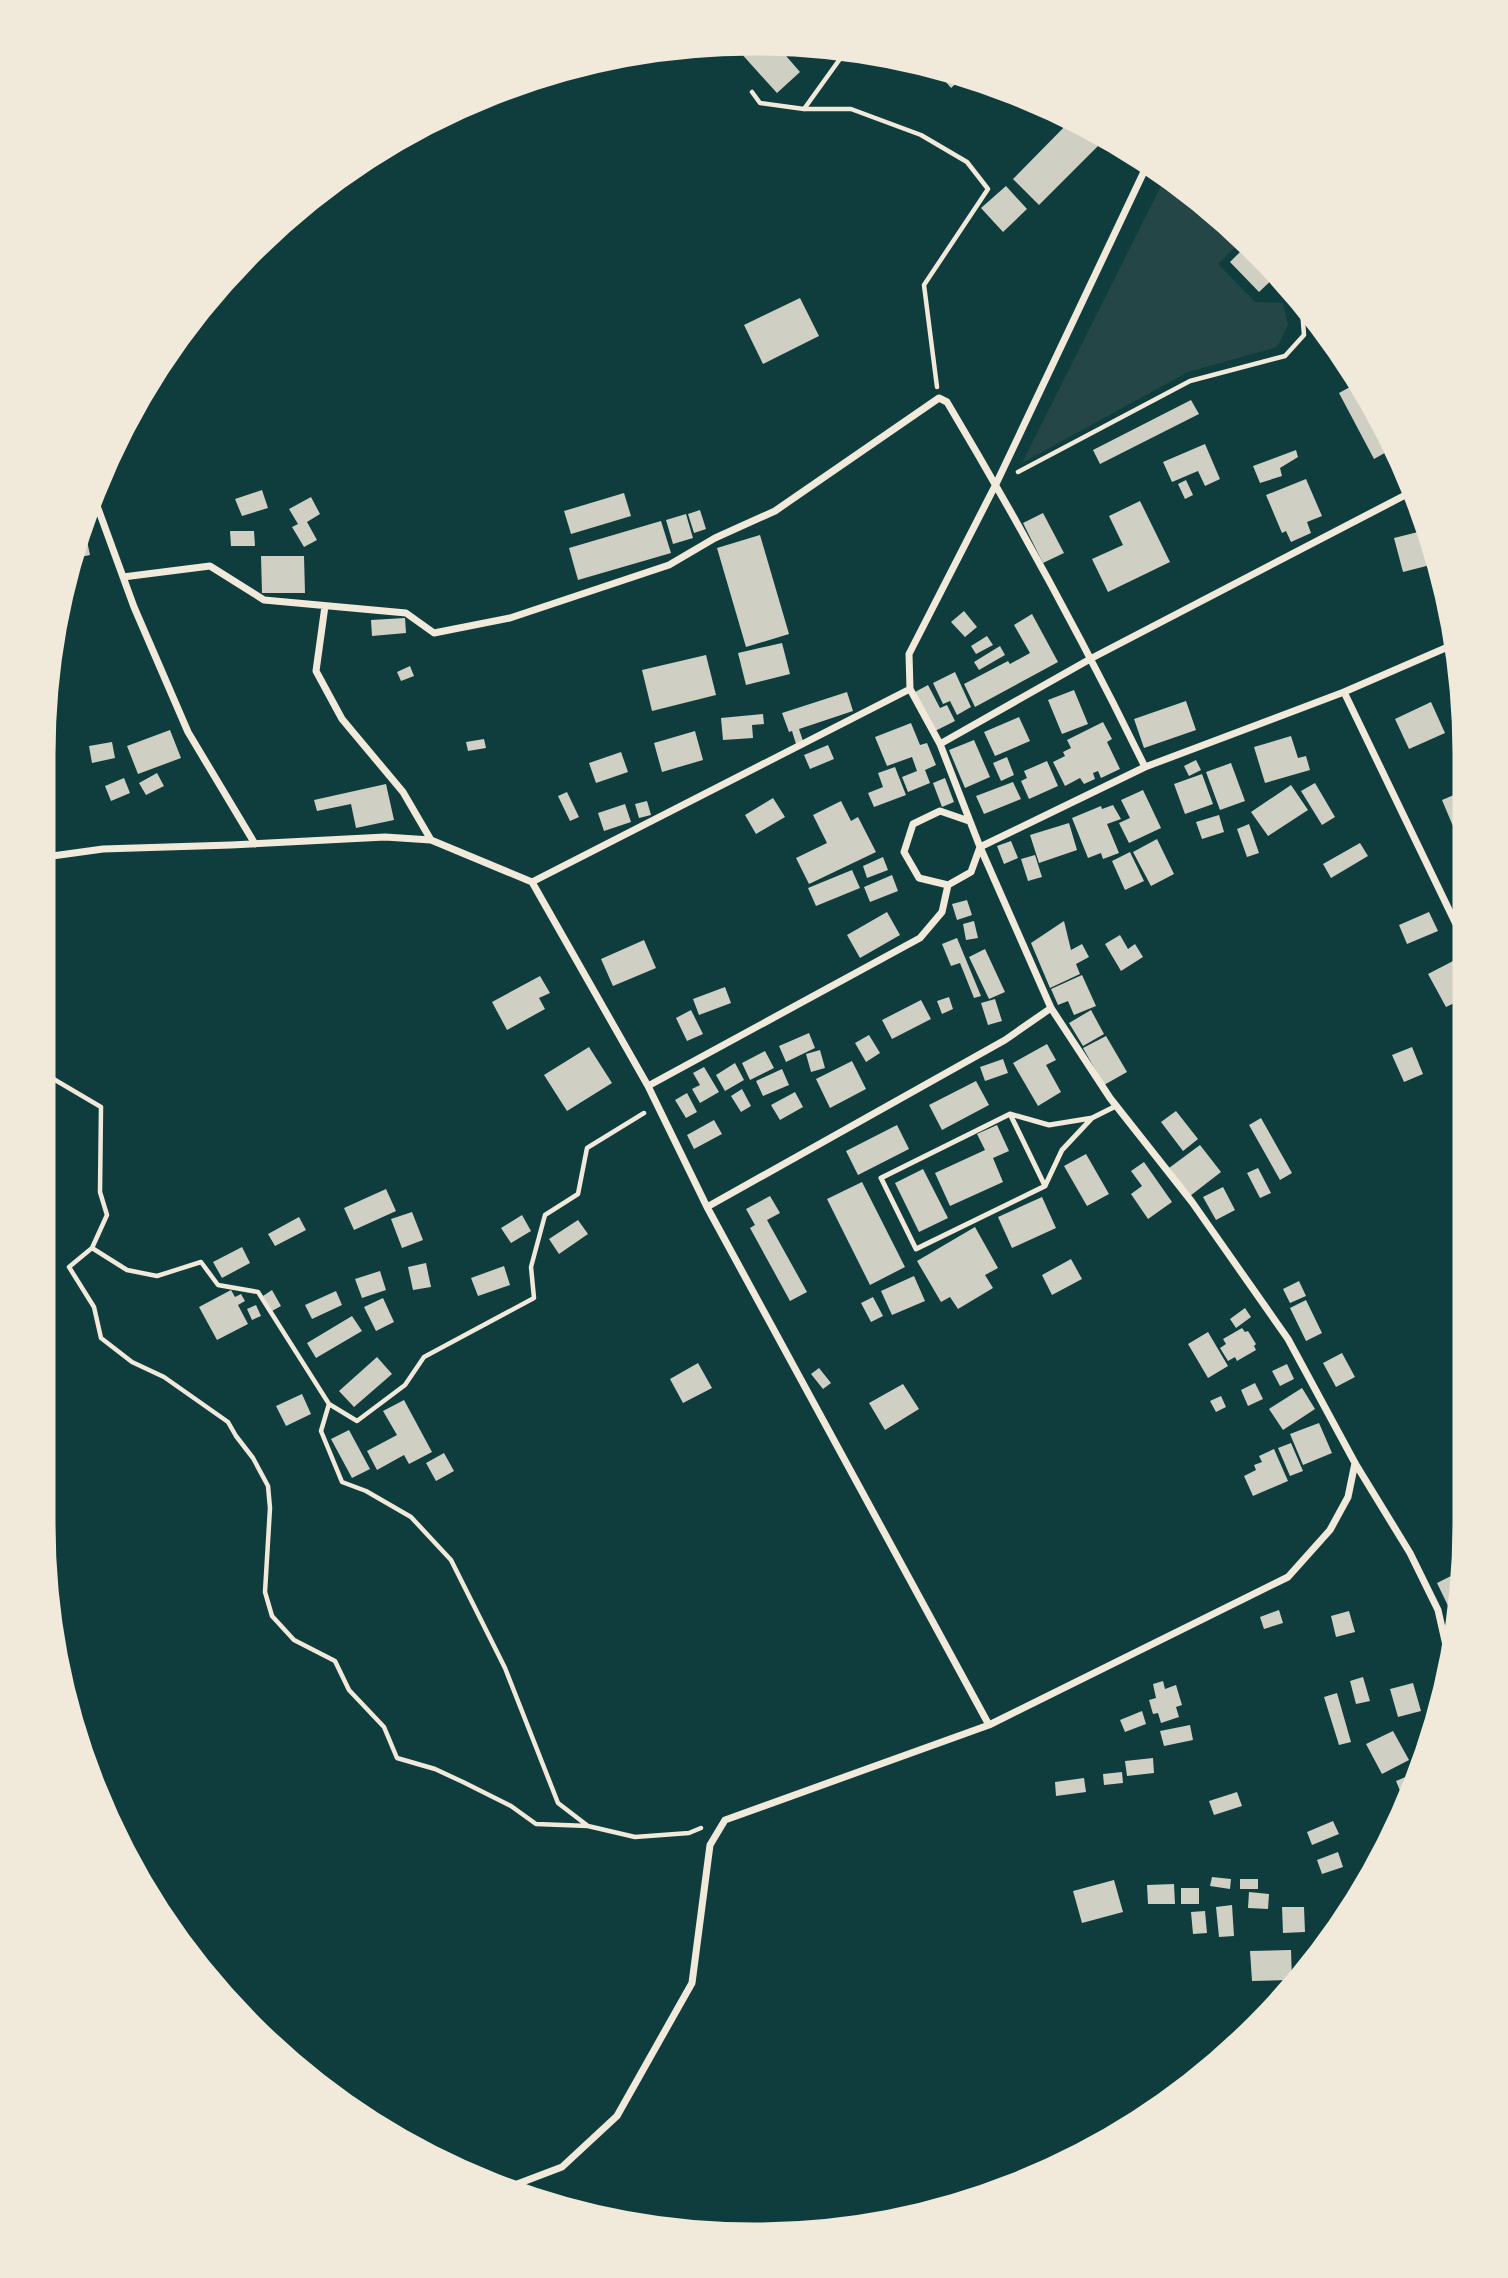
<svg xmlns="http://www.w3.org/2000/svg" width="1508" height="2278" font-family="'Sofia Sans Condensed',sans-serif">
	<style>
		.green { fill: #244646 }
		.building { fill: #cfcfc3 }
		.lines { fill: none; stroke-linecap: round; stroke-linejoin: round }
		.path { stroke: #f1e9da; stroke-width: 4.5 }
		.service { stroke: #f1e9da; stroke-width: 5 }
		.minor { stroke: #f1e9da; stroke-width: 7 }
		.rim { fill: none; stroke: #f1e9da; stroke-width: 9 }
	</style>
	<rect width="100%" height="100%" fill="#0f3d3e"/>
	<!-- green -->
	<path class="green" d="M1167 174 1226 216 1245 237 1218 264 1255 302 1283 303 1288 325 1277 347 1188 372 1022 463Z"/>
	<!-- building -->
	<path class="building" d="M749 41 774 42 800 72 777 93 739 51Z
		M950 69 968 73 951 88 941 76Z
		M1074 117 1110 134 1039 205 1013 179Z
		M1006 186 1027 209 1003 232 981 208Z
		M1250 242 1279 273 1259 292 1230 262Z
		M800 298 819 336 763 364 744 325Z
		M1361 381 1399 445 1374 459 1339 393Z
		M1191 400 1199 414 1100 464 1093 450Z
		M1205 444 1220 479 1205 486 1198 471 1172 482 1163 462Z
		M1296 450 1298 457 1280 468 1282 476 1260 483 1253 466Z
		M1306 479 1322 516 1307 522 1311 533 1291 542 1286 531 1282 533 1266 495Z
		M1186 480 1193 495 1185 499 1178 484Z
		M262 490 268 508 242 516 235 499Z
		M624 493 631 516 571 534 564 511Z
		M311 497 320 514 307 522 317 540 304 547 292 527 298 524 289 509Z
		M1140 501 1170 562 1108 592 1092 559 1123 545 1109 516Z
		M700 510 706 529 694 533 688 514Z
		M1043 513 1064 553 1043 563 1023 523Z
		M686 514 693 538 673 544 666 520Z
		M661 521 671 553 578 580 569 548Z
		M1430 529 1442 562 1403 572 1394 538Z
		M230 531H254L255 546H231Z
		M760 535 789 634 746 647 717 548Z
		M86 536 90 555 66 560 74 538Z
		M261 556H304L305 593H262Z
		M964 611 977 627 965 637 951 622Z
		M1032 614 1058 662 975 707 964 684 1008 661 1010 664 1030 653 1014 625Z
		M405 618 406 633 372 636 371 620Z
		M987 636 993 645 976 654 971 646Z
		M782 643 790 674 746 685 738 653Z
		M1000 646 1005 655 979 670 974 662Z
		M706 655 716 695 652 711 642 670Z
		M410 666 414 676 401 681 397 672Z
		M955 672 971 707 957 715 950 701 943 704 933 683Z
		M928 685 940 708 947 705 955 721 935 731 915 692Z
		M1074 690 1088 724 1062 734 1048 700Z
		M847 692 853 711 799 729 803 741 796 744 792 731 789 732 782 713Z
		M1186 701 1196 730 1144 748 1134 719Z
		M1431 702 1445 733 1409 749 1395 719Z
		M763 714 764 724 752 725 753 738 723 740 721 718Z
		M1019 717 1030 741 995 756 984 732Z
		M1103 722 1112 739 1107 742 1120 769 1101 778 1098 771 1093 773 1095 779 1084 784 1080 778 1065 786 1053 762 1065 756 1063 752 1071 748 1067 740Z
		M911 723 920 745 927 743 936 765 925 770 930 783 908 792 902 777 917 771 912 757 887 766 875 737Z
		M170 730 181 758 138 774 127 746Z
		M695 731 703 760 662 772 654 743Z
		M1291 736 1298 758 1306 756 1310 770 1265 783 1254 747Z
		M484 739 486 748 468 751 466 742Z
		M974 740 990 777 965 788 949 750Z
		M112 742 115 758 92 763 89 746Z
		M828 745 834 759 810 769 804 755Z
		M621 752 628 772 596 783 589 763Z
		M1007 757 1014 775 1001 781 993 763Z
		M1196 760 1201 770 1189 776 1184 766Z
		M1047 761 1058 786 1029 799 1021 781 1027 778 1024 771Z
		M1231 763 1245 801 1220 810 1206 772Z
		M895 767 906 795 874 807 868 793 883 787 878 773Z
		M157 773 164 786 146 795 139 783Z
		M1202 774 1213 804 1185 814 1174 784Z
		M124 778 130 793 111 801 105 786Z
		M945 778 954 802 942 807 933 783Z
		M1013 782 1021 799 984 814 976 796Z
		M1315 783 1335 817 1322 825 1301 791Z
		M386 784 394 820 356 828 351 804 317 811 314 800Z
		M1291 785 1308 810 1268 836 1251 812Z
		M1468 789 1467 826 1455 831 1442 800Z
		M1143 790 1161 828 1129 843 1119 823 1130 818 1121 800Z
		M567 792 579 817 570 821 558 796Z
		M773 798 785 817 756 834 745 815Z
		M647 801 651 815 639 818 635 804Z
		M841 801 851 821 858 817 876 852 809 884 796 858 827 843 813 815Z
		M625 804 631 822 604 831 598 813Z
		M1113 805 1121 819 1107 824 1119 853 1103 859 1101 853 1088 858 1072 818 1101 806 1102 809Z
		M1219 815 1224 832 1202 839 1196 822Z
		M1069 823 1077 850 1039 863 1030 835Z
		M1249 824 1259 853 1247 857 1237 829Z
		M1157 839 1174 874 1151 886 1133 852Z
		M1011 841 1018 858 1004 864 997 846Z
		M1360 843 1368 856 1331 878 1323 864Z
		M1130 852 1144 881 1125 890 1112 861Z
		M1035 855 1042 877 1028 881 1021 859Z
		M883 857 888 870 867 878 863 866Z
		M852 870 860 888 816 906 808 888Z
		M892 875 898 891 870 902 864 887Z
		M967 900 972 915 957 920 952 904Z
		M887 912 900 935 860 958 847 935Z
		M1429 912 1438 931 1407 944 1399 925Z
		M974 921 978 938 966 940 963 924Z
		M1064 921 1071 950 1082 944 1089 957 1076 964 1080 974 1050 988 1031 943Z
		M1120 935 1128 949 1135 944 1143 957 1121 971 1105 944Z
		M957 938 981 996 974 998 960 963 951 966 942 944Z
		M644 940 656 968 613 986 601 959Z
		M985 949 1005 992 989 999 969 957Z
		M1455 960 1467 981V997L1446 1007 1428 974Z
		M1082 975 1096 1006 1074 1015 1068 1001 1058 1005 1051 989Z
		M540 976 550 993 539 998 545 1009 507 1030 492 1002Z
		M725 987 731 1003 699 1015 693 999Z
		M949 997 953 1009 942 1014 937 1001Z
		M995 999 1002 1021 988 1025 981 1003Z
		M921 1000 931 1019 892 1039 882 1020Z
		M691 1010 703 1034 687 1041 676 1018Z
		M1091 1010 1104 1034 1083 1046 1069 1023Z
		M1466 1012V1043L1463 1044 1455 1015Z
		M809 1033 815 1048 786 1062 779 1046Z
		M869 1035 880 1053 866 1062 855 1043Z
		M1106 1036 1127 1072 1104 1085 1083 1048Z
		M1047 1044 1056 1060 1046 1065 1061 1092 1038 1106 1013 1063Z
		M589 1047 612 1083 567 1111 544 1075Z
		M1412 1047 1423 1074 1404 1082 1392 1055Z
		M820 1050 825 1068 811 1072 806 1054Z
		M765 1051 774 1068 750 1080 742 1063Z
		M1003 1059 1008 1073 985 1081 980 1067Z
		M852 1061 866 1089 830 1108 816 1079Z
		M735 1063 744 1080 725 1091 716 1075Z
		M704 1067 719 1092 700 1103 692 1089 700 1085 693 1073Z
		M782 1069 789 1085 763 1096 756 1081Z
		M976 1081 989 1105 942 1130 929 1105Z
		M742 1089 751 1106 741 1112 731 1096Z
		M795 1092 803 1107 780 1120 771 1105Z
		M687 1093 697 1112 686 1118 675 1100Z
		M1176 1111 1198 1139 1183 1151 1161 1122Z
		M1261 1118 1292 1173 1280 1180 1249 1125Z
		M714 1120 722 1134 694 1149 687 1135Z
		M897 1125 909 1149 858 1175 846 1151Z
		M997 1125 1009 1151 993 1158 1003 1182 950 1206 935 1173 985 1150 977 1134Z
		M1200 1145 1221 1172 1190 1196 1169 1168Z
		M1086 1154 1109 1194 1087 1206 1064 1166Z
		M1144 1162 1172 1202 1148 1219 1131 1194 1142 1186 1131 1171Z
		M1258 1168 1271 1193 1260 1198 1247 1173Z
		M923 1169 948 1218 919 1232 895 1183Z
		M862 1182 905 1267 870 1285 827 1199Z
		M1223 1187 1235 1210 1216 1220 1203 1197Z
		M386 1189 396 1211 354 1230 344 1208Z
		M770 1196 780 1213 767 1220 807 1292 790 1301 750 1228 755 1225 746 1209Z
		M1042 1197 1056 1228 1012 1248 998 1217Z
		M412 1212 423 1240 402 1248 391 1219Z
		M522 1215 531 1231 511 1243 501 1228Z
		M299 1217 306 1230 275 1246 268 1234Z
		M578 1220 588 1234 559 1254 549 1239Z
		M975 1227 998 1268 985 1275 993 1288 958 1309 950 1297 941 1302 917 1261Z
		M242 1247 250 1263 222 1278 213 1262Z
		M1071 1259 1082 1279 1052 1295 1042 1275Z
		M426 1263 431 1287 413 1290 408 1267Z
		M504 1266 510 1285 478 1296 471 1278Z
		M380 1271 386 1290 362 1298 355 1279Z
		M914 1276 925 1301 892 1315 881 1291Z
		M1299 1281 1306 1296 1290 1303 1283 1289Z
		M231 1290 235 1297 241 1294 245 1301 238 1305 248 1324 217 1340 199 1307Z
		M272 1290 281 1306 272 1311 263 1296Z
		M336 1291 342 1305 312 1319 305 1305Z
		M873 1297 883 1316 871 1322 861 1303Z
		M383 1298 394 1322 376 1331 364 1307Z
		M1306 1300 1322 1333 1306 1341 1290 1308Z
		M256 1305 261 1316 252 1320 247 1309Z
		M1245 1308 1251 1317 1236 1328 1230 1319Z
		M352 1316 362 1331 316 1358 307 1343Z
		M1242 1328 1245 1332 1248 1331 1256 1344 1254 1346 1256 1350 1237 1361 1235 1357 1228 1361 1220 1348 1226 1344 1223 1339Z
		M1208 1332 1228 1366 1208 1378 1188 1344Z
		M1342 1353 1355 1377 1336 1387 1323 1363Z
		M377 1357 392 1374 354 1407 339 1391Z
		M698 1363 712 1388 683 1403 670 1379Z
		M1287 1364 1294 1379 1280 1386 1272 1371Z
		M819 1368 831 1383 823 1389 811 1374Z
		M1255 1383 1263 1399 1248 1406 1241 1390Z
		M903 1384 919 1409 885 1430 869 1403Z
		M1302 1388 1315 1409 1283 1430 1269 1409Z
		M302 1394 311 1414 286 1426 276 1406Z
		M1221 1396 1226 1407 1216 1412 1210 1401Z
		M404 1400 432 1452 409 1464 404 1455 377 1470 367 1451 397 1435 383 1411Z
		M1319 1423 1332 1453 1303 1465 1290 1434Z
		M349 1430 370 1469 352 1478 331 1439Z
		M1291 1443 1303 1471 1290 1476 1278 1448Z
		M1274 1449 1288 1481 1253 1496 1244 1476 1256 1470 1254 1465 1262 1462 1259 1456Z
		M444 1453 454 1471 436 1481 426 1463Z
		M1459 1572 1464 1580 1463 1606 1451 1612 1437 1583Z
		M1279 1610 1283 1623 1264 1629 1260 1617Z
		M1349 1611 1355 1632 1336 1637 1331 1616Z
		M1363 1677 1370 1701 1356 1704 1350 1681Z
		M1163 1681 1165 1689 1176 1685 1182 1705 1176 1707 1179 1717 1161 1723 1158 1713 1153 1714 1149 1700 1156 1698 1153 1684Z
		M1413 1683 1421 1711 1398 1717 1390 1689Z
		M1337 1693 1351 1742 1339 1745 1324 1697Z
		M1142 1711 1146 1724 1125 1732 1120 1720Z
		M1190 1725 1193 1740 1164 1746 1160 1731Z
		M1393 1731 1409 1760 1382 1774 1366 1744Z
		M1153 1758 1154 1773 1127 1776 1125 1761Z
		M1422 1770 1413 1794 1403 1798 1396 1781Z
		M1122 1772 1123 1783 1104 1785 1103 1774Z
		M1084 1778 1086 1792 1056 1796 1055 1782Z
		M1237 1792 1242 1806 1214 1815 1209 1801Z
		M1333 1821 1339 1834 1312 1845 1307 1832Z
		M1338 1852 1343 1867 1322 1874 1317 1860Z
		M1212 1877 1231 1879 1230 1889 1210 1886Z
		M1240 1879H1258V1889H1240Z
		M1114 1880 1123 1912 1082 1923 1073 1891Z
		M1174 1884 1175 1904H1148L1147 1885Z
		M1181 1888H1199V1904H1181Z
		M1249 1892 1269 1894 1268 1909 1248 1908Z
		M1232 1905 1234 1936 1219 1937 1216 1907Z
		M1282 1907H1304L1305 1932 1283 1933Z
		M1205 1911 1207 1933 1193 1934 1191 1912Z
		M1291 1950 1292 1980 1252 1981 1250 1951Z"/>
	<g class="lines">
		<!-- path -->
		<path class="path" d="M752 92 760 103 804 109H851L921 135 967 162 988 189 924 285 937 387
			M804 109 850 45
			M1018 472 1190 381 1285 356 1304 335 1301 296
			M45 1074 101 1107 100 1192 107 1215 92 1248 127 1270 157 1276 201 1262 218 1285 258 1292 329 1404 321 1431 342 1482 366 1491 411 1517 451 1560 505 1668 558 1803 588 1826
			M92 1248 69 1267 94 1307 101 1338 132 1362 164 1377 228 1422 236 1436 253 1458 268 1486 270 1508 265 1592 272 1616 294 1640 335 1661 349 1690 384 1727 397 1758 435 1769 463 1782 511 1806 536 1824 588 1826 635 1837 689 1833 701 1828
			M329 1404 357 1421 405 1385 424 1357 534 1298 531 1267 545 1215 578 1194 587 1148 644 1113"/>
		<!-- service -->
		<path class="service" d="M1010 1114 1045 1186
			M1092 1118 1062 1150 1045 1186 916 1249 881 1178 1010 1114 1049 1125 1092 1118 1116 1106"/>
		<!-- minor -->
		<path class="minor" d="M1149 161 996 484 909 654 910 689 940 744 980 847 1051 1008 1110 1098 1192 1202 1288 1339 1355 1463 1410 1553 1438 1610 1452 1672
			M92 492 134 607 188 732 255 844
			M123 577 210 566 264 600 406 613 434 633 510 618 669 565 715 538 775 511 939 398 947 402C1018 521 1084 642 1145 767
			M325 606 316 671 342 719 403 792 431 840
			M1344 692 1467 947
			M940 744 1092 658 1415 490
			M969 821 940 811 913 824 904 852 919 878 948 885 971 872 980 847 1145 767 1344 692 1457 643
			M45 857 103 849 231 845 385 837 431 840 532 882 648 1086 707 1207 989 1725
			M532 882 910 689
			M648 1086 920 938 942 912 948 885
			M707 1207 1005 1040 1051 1008
			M499 2191 562 2167 617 2116 692 1983 710 1845 725 1820 989 1725 1288 1577 1330 1530 1348 1497 1355 1463"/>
	</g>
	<!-- crop -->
	<path d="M0 0H1508V2278H0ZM754 51H754A703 703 0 0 1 1457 754V1524A703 703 0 0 1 754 2227H754A703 703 0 0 1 51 1524V754A703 703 0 0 1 754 51Z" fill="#f1e9da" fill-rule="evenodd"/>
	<path class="rim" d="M754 51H754A703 703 0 0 1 1457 754V1524A703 703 0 0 1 754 2227H754A703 703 0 0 1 51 1524V754A703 703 0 0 1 754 51Z"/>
</svg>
